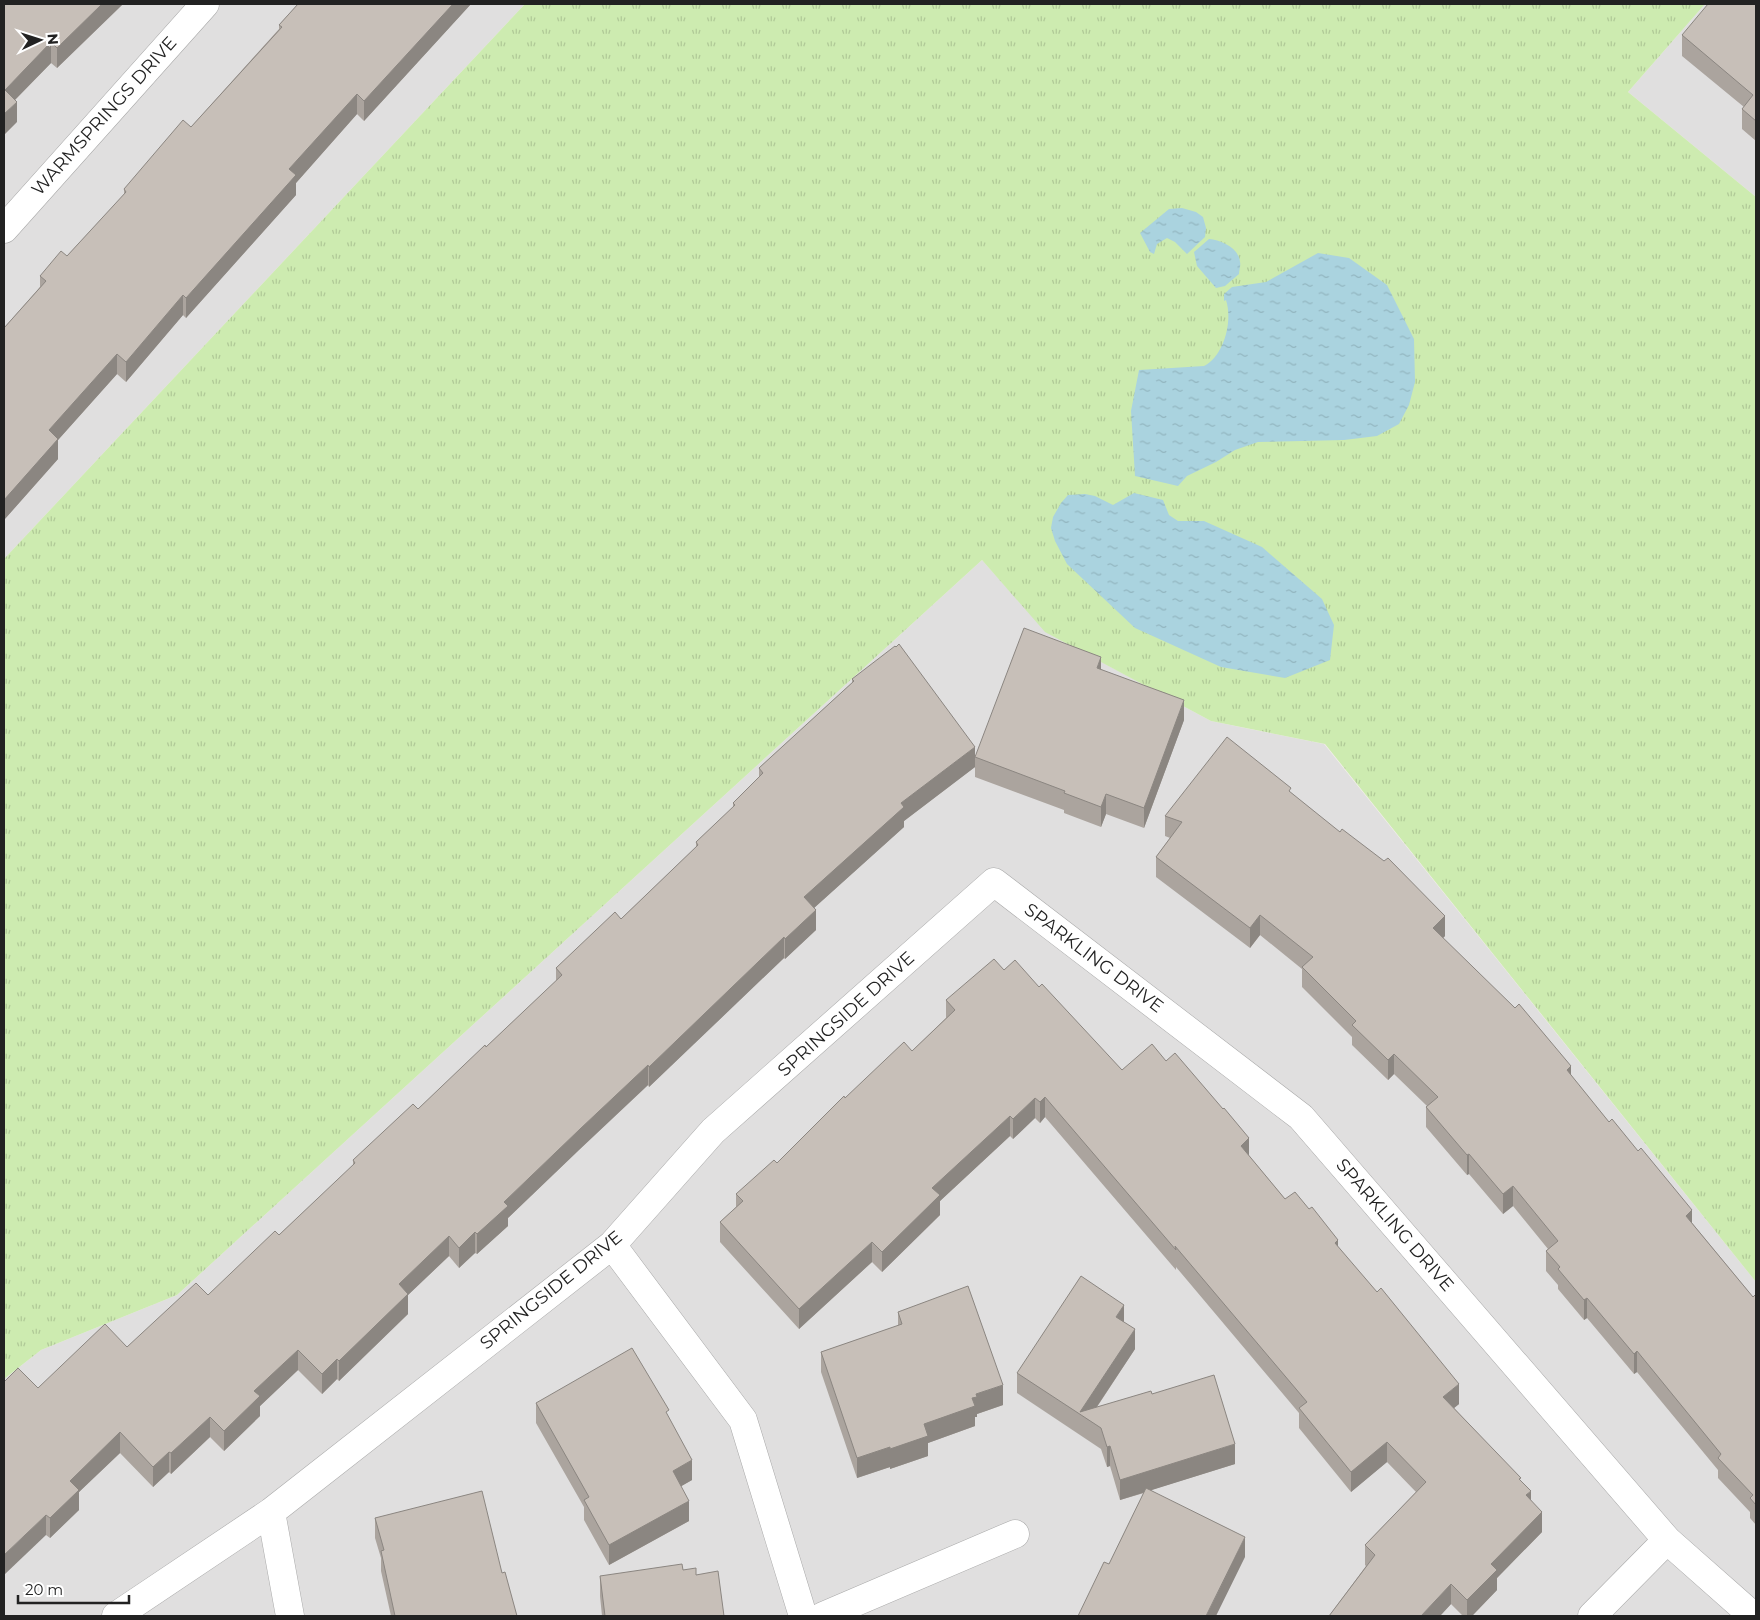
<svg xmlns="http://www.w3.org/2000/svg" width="1760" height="1620" font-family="Montserrat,sans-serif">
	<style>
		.residential { fill: #e0dfdf }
		.grass { fill: url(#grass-tufts) }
		.water { fill: url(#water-ripples) }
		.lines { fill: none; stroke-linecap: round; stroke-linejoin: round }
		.minor-casing { stroke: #a9a9a9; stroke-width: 29 }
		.minor { stroke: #fff; stroke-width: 28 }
		.wall { fill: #aba49e }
		.shaded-wall { fill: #8b8681 }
		.building { fill: #c7bfb8; stroke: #8b8681 }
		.labels { text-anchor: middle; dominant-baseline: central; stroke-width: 4; stroke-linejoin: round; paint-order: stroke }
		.street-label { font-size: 18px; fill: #222; stroke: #fff }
	</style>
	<defs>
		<pattern id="grass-tufts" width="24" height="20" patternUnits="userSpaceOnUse" patternTransform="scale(1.25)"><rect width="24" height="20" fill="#cdebb0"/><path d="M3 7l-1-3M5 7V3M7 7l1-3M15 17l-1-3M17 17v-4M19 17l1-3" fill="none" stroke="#b0c997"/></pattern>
		<pattern id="water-ripples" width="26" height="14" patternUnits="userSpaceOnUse" patternTransform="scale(1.25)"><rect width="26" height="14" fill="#aad3df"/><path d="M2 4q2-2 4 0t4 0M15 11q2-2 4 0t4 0" fill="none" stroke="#92b5bf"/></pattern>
	</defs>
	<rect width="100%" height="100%" fill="#f2efe9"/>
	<!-- residential -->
	<path class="residential" d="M4 4H525L4 559Z
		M1705 4H1756V197L1628 92Z
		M982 560 1046 632 1211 721 1324 744 1756 1282V1616H4V1379L41 1350 177 1295Z"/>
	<!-- grass -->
	<path class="grass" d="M525 4H1705L1628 92 1756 197V1282L1325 744 1211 721 1045 632 982 560 177 1295 41 1350 4 1379V559Z"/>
	<!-- water -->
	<path class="water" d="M1182 208 1196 212 1203 217 1206 228 1205 237 1187 254 1175 242 1167 238 1157 244 1154 254 1150 252 1140 233 1169 209Z
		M1209 239C1221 240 1239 248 1240 262 1241 265 1239 271 1239 274L1225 286 1216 288 1197 266 1194 252Z
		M1318 253 1349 258 1387 285 1414 339 1415 382 1409 405 1399 424 1377 436 1344 440 1258 442 1235 450 1216 462 1187 476 1178 486 1135 476 1131 411 1139 370 1204 366C1224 356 1233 321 1226 300L1224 301V294L1232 287 1266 282Z
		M1134 493 1163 500 1169 515 1178 521H1204L1262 547 1322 599 1334 625 1330 660 1285 678 1221 667 1135 628 1067 564 1055 541 1051 528 1053 517 1061 503 1068 495 1085 494 1095 496 1113 505Z"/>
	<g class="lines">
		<defs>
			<path id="minor" d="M4 229 205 4
				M612 1245 743 1420 803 1616
				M271 1512 290 1616
				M116 1616 271 1512 612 1245 713 1131 994 882 1301 1117 1667 1540 1753 1616
				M823 1616 1015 1534
				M1592 1616 1667 1540"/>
		</defs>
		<!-- minor casing -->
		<use href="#minor" class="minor-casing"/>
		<!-- minor -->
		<use href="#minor" class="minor"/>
	</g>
	<!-- wall -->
	<path class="wall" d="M4 4H123L57 68 51 63 15 100 17 122Z
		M298 4H471L364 121 357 114 296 183V195L186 318 183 315 126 382 117 374 58 440V459L4 520V328L40 287V276L67 256 124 195V189L191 127 279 29V25Z
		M1756 4V141L1742 129V109L1744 107 1682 56V35Z
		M1101 669 1184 720 1144 828 1106 814 1101 827 1064 813V810L975 777V767L904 821V827L814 908 816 930 785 959 784 958 649 1087 648 1085 580 1149 508 1218V1226L477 1254 475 1253 459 1268 449 1256 408 1295V1314L339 1381 337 1379 322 1394 298 1370 260 1406V1416L224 1451 210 1437 171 1474 169 1472 153 1487 120 1453 79 1492V1510L50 1538 46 1535 38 1388 127 1347 208 1295 279 1235 353 1166V1160L418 1109 486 1047 556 981V968L621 919 696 847V842L733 808V803L759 778V768L852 683V679L975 757Z
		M1291 793 1445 936 1443 938 1571 1076 1753 1297 1756 1294V1525L1750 1518V1512L1718 1478V1470L1637 1372 1634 1374 1587 1318 1584 1320 1558 1289V1285L1546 1271V1251L1548 1249 1513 1206 1503 1214 1469 1174 1467 1175 1426 1127V1107L1427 1106 1394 1074 1388 1080 1352 1045V1037L1302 987V969L1260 935 1250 948 1156 877V857L1170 838 1165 836V816Z
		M1004 970 1039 987 1122 1070 1249 1156 1285 1199 1338 1247 1459 1404 1454 1408 1521 1481 1531 1500 1542 1532 1497 1578V1590L1472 1616H1463L1451 1604 1440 1616H1329L1366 1566 1365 1565V1545L1416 1492 1387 1462 1351 1492 1299 1428V1413L1176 1267V1270L1045 1117 1040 1123 1035 1118 1013 1139 1010 1136 940 1201V1215L882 1272 872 1262 799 1329 720 1242V1222L736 1207V1194L777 1163 845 1098 912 1051 946 1018V1000Z
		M898 1312 1003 1405 977 1414V1417H975V1426L928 1443V1456L890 1469V1467L857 1478 821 1372V1352L898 1326Z
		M1124 1322 1135 1349 1097 1407 1152 1394 1235 1464 1151 1490 1245 1557 1109 1564 1144 1493 1120 1500 1110 1466 1107 1467 1101 1449 1017 1393V1373Z
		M536 1403 669 1418 692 1480 681 1486 689 1521 609 1565 584 1520V1507L536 1423Z
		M375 1518 502 1573 517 1616H391L381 1571V1558L375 1538Z
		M683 1570 696 1575 724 1616H602L600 1596V1576Z"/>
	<!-- shaded-wall -->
	<path class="shaded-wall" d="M102 4H123L57 68V48Z
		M453 4H471L364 121V101Z
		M51 42V63L5 110V90Z
		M357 94V114L296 183V195L186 318V298L289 169Z
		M17 102V122L4 135V114Z
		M183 295V315L126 382V362Z
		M117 354V374L58 440V459L4 520V500L49 430Z
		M1101 657V677L1097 668Z
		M1184 700V720L1144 828V808Z
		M975 747V767L904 821V827L804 917V897L901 803Z
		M1106 794V814L1101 827V807Z
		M816 910V930L785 959V939Z
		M1260 915V935L1250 948V928Z
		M1445 916V936L1433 948V928Z
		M784 937V958L649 1087V1067Z
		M1394 1054V1074L1388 1080V1060Z
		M648 1065V1085L580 1149 508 1218V1226L477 1254V1234L504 1202 580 1129Z
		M1571 1066V1086L1567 1070Z
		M1045 1097V1117L1040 1123V1102Z
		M1035 1098V1118L1013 1139V1119Z
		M1010 1116V1136L940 1201V1215L882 1272V1252L932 1188Z
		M1249 1138V1158L1241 1146Z
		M1469 1154V1174L1467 1175V1155Z
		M1513 1186V1206L1503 1214V1194Z
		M1692 1210V1231L1686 1216Z
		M475 1232V1253L459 1268V1248Z
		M449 1236V1256L408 1295V1314L339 1381V1361L399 1284Z
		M1338 1240V1260L1335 1243Z
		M872 1242V1262L799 1329V1309Z
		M1587 1298V1318L1584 1320V1300Z
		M1124 1305V1325L1116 1317Z
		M1135 1329V1349L1088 1420 1080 1412Z
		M298 1350V1370L260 1406V1416L224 1451V1431L254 1391Z
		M1637 1351V1372L1634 1374V1354Z
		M337 1359V1379L322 1394V1374Z
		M1459 1384V1404L1443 1417V1397Z
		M1003 1385V1405L977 1414V1417H975V1426L928 1443V1456L890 1469V1449L924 1424 972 1398 976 1394Z
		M210 1417V1437L171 1474V1453Z
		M120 1432V1453L79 1492V1510L50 1538V1518L70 1481Z
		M1387 1442V1462L1351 1492V1472Z
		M1235 1444V1464L1120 1500V1480Z
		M1110 1446V1466L1107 1467V1447Z
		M890 1447V1467L857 1478V1458Z
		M169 1452V1472L153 1487V1467Z
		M692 1460V1480L673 1491V1471Z
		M1531 1491V1511L1526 1495Z
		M689 1501V1521L609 1565V1545Z
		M1542 1512V1532L1497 1578V1590L1472 1616H1467V1600L1491 1564Z
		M46 1515V1535L4 1575V1555Z
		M1245 1537V1557L1216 1616H1206Z
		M1451 1584V1604L1440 1616H1421Z"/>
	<!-- building -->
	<path class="building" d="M4 4H102L57 48 51 42 5 90 17 102 4 114Z
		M298 4H453L364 101 357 94 289 169 296 175 186 298 183 295 126 362 117 354 49 430 58 439 4 500V328L46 281 40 276 61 251 67 256 126 192 124 189 183 120 191 127 282 27 279 25Z
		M1708 4H1756V121L1742 109 1753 95 1682 35Z
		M1024 628 1101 657 1097 668 1184 700 1144 808 1106 794 1101 807 1064 793 1065 791 975 757Z
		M899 644 975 747 901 803 904 807 804 897 816 910 785 939 784 937 649 1067 648 1065 580 1129 504 1202 508 1206 477 1234 475 1232 459 1248 449 1236 399 1284 408 1294 339 1361 337 1359 322 1374 298 1350 254 1391 260 1396 224 1431 210 1417 171 1453 169 1452 153 1467 120 1432 70 1481 79 1490 50 1518 46 1515 4 1555V1382L18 1368 38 1388 105 1324 127 1347 196 1283 208 1295 275 1231 279 1235 355 1163 353 1160 413 1104 418 1109 485 1045 486 1047 562 975 556 968 615 912 621 919 698 845 696 842 735 805 733 803 763 773 759 768 854 681 852 679 895 646 896 647Z
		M1227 737 1291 788 1289 791 1340 832 1342 829 1384 861 1388 858 1445 916 1433 928 1515 1008 1519 1004 1571 1066 1567 1070 1609 1122 1612 1119 1638 1151 1641 1148 1692 1210 1686 1216 1753 1297 1756 1294V1505L1750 1498 1753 1495 1718 1458 1721 1454 1637 1351 1634 1354 1587 1298 1584 1300 1558 1269 1560 1267 1546 1251 1558 1241 1513 1186 1503 1194 1469 1154 1467 1155 1426 1107 1438 1097 1394 1054 1388 1060 1352 1025 1356 1021 1302 967 1313 957 1260 915 1250 928 1156 857 1182 822 1165 816Z
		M994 959 1004 970 1015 960 1039 987 1042 984 1122 1070 1152 1044 1166 1061 1175 1053 1223 1109 1224 1108 1249 1138 1241 1146 1285 1199 1295 1192 1309 1209 1312 1207 1338 1240 1335 1243 1377 1292 1381 1288 1459 1384 1443 1397 1521 1478 1519 1479 1531 1491 1526 1495 1542 1512 1491 1564 1497 1570 1467 1600 1451 1584 1421 1616H1329L1375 1555 1365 1545 1426 1482 1387 1442 1351 1472 1299 1408 1307 1402 1175 1246 1176 1250 1045 1097 1040 1102 1035 1098 1013 1119 1010 1116 932 1188 940 1195 882 1252 872 1242 799 1309 720 1222 743 1201 736 1194 774 1160 777 1163 844 1096 845 1098 904 1042 912 1051 955 1010 946 1000Z
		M1081 1276 1124 1305 1116 1317 1135 1329 1080 1412 1151 1391 1152 1394 1214 1375 1235 1444 1120 1480 1110 1446 1107 1447 1101 1428 1017 1373Z
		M968 1286 1003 1385 976 1394 977 1397 972 1398 975 1406 924 1424 928 1436 890 1449V1447L857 1458 821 1352 902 1324 898 1312Z
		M632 1348 669 1410 666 1412 692 1460 673 1471 689 1501 609 1545 584 1500 589 1497 536 1403Z
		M1146 1488 1245 1537 1206 1616H1078L1104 1562 1109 1564Z
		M482 1491 502 1573 505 1572 517 1616H395L381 1551 384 1550 375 1518Z
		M682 1564 683 1570 696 1568V1575L718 1571 724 1616H605L600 1576Z"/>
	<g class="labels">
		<!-- street labels -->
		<g class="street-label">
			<text transform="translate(104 116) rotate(-48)">WARMSPRINGS DRIVE</text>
			<text transform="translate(1094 958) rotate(37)">SPARKLING DRIVE</text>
			<text transform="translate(846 1014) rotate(-42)">SPRINGSIDE DRIVE</text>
			<text transform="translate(1395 1225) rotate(49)">SPARKLING DRIVE</text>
			<text transform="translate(551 1290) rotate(-39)">SPRINGSIDE DRIVE</text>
		</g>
	</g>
	<!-- border -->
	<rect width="1760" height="1620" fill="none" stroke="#222222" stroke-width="10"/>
	<!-- north arrow -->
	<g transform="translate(40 40) rotate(86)" stroke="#ffffff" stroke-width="4" paint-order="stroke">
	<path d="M0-4L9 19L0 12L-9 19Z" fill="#222222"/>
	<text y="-8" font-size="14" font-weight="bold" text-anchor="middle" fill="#222222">N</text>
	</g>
	<!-- scale -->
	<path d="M18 1595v8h111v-8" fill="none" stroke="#222222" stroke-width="2.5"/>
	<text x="25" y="1595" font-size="15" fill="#222222" stroke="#ffffff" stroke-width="4" paint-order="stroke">20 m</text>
</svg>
